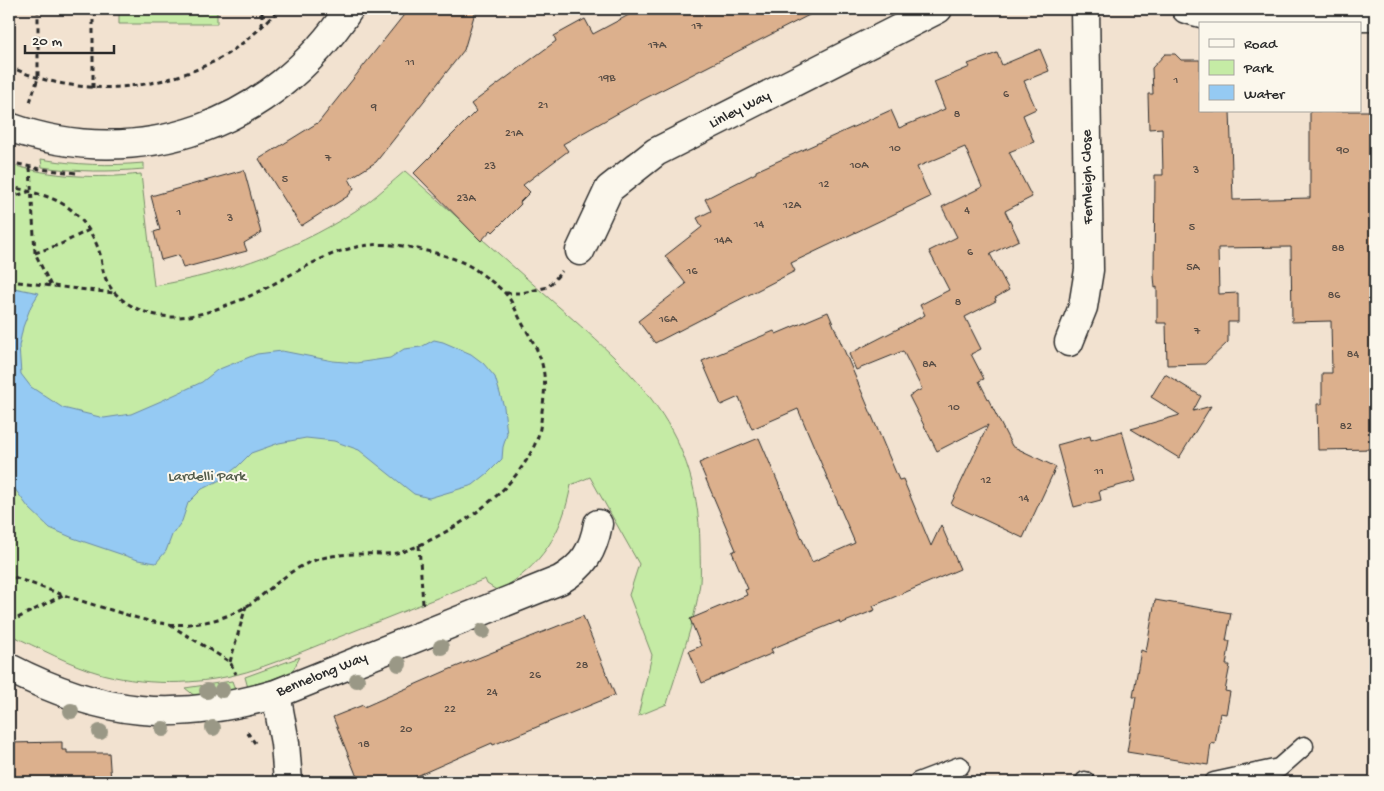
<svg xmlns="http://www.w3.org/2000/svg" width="1384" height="791" font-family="'Gochi Hand',sans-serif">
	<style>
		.green { fill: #c5eba5; stroke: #788b68 }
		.water { fill: #95caf3; stroke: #6b8aa3 }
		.building { fill: #dcb08d; stroke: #2b2b2b }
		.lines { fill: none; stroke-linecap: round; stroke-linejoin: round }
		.service-casing { stroke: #2b2b2b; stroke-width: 21 }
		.minor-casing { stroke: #2b2b2b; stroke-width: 31 }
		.path { stroke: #2b2b2b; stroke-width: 3; stroke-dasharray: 5 4; stroke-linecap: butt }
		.service { stroke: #fbf7ec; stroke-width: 18 }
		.minor { stroke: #fbf7ec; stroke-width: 28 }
		.tree { fill: #9a9886 }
		.labels { text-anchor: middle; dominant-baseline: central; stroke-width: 4; stroke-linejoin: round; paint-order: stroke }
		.number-label { font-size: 12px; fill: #574c44 }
		.street-label { font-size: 15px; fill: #2b2b2b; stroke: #fbf7ec }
		.park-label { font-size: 15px; fill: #525b4a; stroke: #fbf7ec }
	</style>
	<rect width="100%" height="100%" fill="#f2e2d0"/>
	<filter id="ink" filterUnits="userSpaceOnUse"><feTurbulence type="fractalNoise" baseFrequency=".02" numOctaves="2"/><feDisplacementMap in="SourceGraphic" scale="10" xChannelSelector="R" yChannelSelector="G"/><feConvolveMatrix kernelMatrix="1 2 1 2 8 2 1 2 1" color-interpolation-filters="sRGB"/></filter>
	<g filter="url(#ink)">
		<!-- green -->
		<path class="green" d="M119 9H217V24H119Z
			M41 159C76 165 109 166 144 163V169C110 172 77 172 42 167Z
			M9 164C52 177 96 179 141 174L154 286C230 273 303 248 367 203 380 193 392 182 405 171 451 211 496 252 542 292 627 367 698 421 700 545 700 558 701 571 700 583 695 624 678 665 667 704L638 716 652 655 629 595 639 564 590 477 571 485C562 534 542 566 498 591L487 584 485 579C438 598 391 616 344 635 315 646 286 659 256 669 207 685 152 687 102 674 70 665 39 648 9 634Z
			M300 657 292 672 248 688 245 677Z
			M232 681 236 692 196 697 185 688Z"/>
		<!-- water -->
		<path class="water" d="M9 287 39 293 31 306 23 327 19 346 21 374 31 387 63 408 104 418 131 414 161 401 202 382 217 370 257 354 282 351 333 361 356 363 390 358 404 349 421 347 434 340 443 342 471 354 483 363 495 377 504 407 507 434 503 447 502 459 488 473 473 485 429 498 414 494 359 450 334 441 306 438 279 443 251 453 237 467 220 480 202 489 188 503 182 521 172 535 166 551 156 563 138 560 73 538 50 528 28 507 9 481Z"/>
		<!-- building -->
		<path class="building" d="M405 9H476L464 50 376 162 349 179 354 188 348 196 301 226 259 159 319 122 403 16Z
			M640 9H821L638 102 563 144 568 151 523 185 530 192 520 202 521 204 493 232 491 230 481 241 414 173 476 111 471 104 556 41 554 36 585 19 593 34Z
			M1040 49 1049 71 1024 81 1036 109 1023 115 1034 142 1009 152 1032 197 1005 211 1019 240 990 254 1009 290 995 298 996 301 965 317 981 349 971 354 984 379 979 381 1012 446 1056 467 1023 538 951 504 988 425 937 451 909 396 922 389 903 351 856 370 849 354 925 315 920 305 949 290 929 251 957 237 942 207 982 187 965 147 917 167 930 197 791 263 795 271 655 343 638 321 686 284 665 256 702 227 697 218 711 211 705 199 756 173V171L891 110 899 128 945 109 934 82 970 67 968 64 997 53 1002 65Z
			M1165 54H1175L1181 60H1200V111H1230L1233 200 1310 198V111H1375V449L1318 450 1317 404H1322V373H1332L1331 321 1292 322 1291 247 1218 248 1219 294 1238 293V322H1228V342L1205 364 1167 365 1166 323H1157V287L1155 288 1154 276 1155 175H1163L1162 128 1149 129 1148 94H1153L1152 68Z
			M244 170 261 233 244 243 247 251 183 268 179 255 161 260 154 232 160 230 151 196Z
			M828 312 899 480 903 479 931 546 941 525 960 569 873 606 875 610 840 624 839 621 771 649 773 653 702 683 689 651 701 646 690 619 747 595 745 590 748 589 732 552 736 550 699 463 759 438 812 562 855 543 798 409 752 429 739 397 721 405 702 361 774 331 776 334Z
			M1165 374 1201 396 1193 411 1211 406 1179 458 1131 429 1180 415 1151 397Z
			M1122 431 1136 481 1099 491 1101 500 1074 507 1057 445 1090 436 1091 440Z
			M1155 600 1231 613 1226 641H1230L1226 665H1230L1225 691 1230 692 1226 714 1220 713 1215 744 1211 743 1208 765 1127 752 1136 697H1133L1141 650 1146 652Z
			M583 616 615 695 493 745 492 743 403 782H359L333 717 363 705 364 707 448 670Z
			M62 742V750H67V753H109L111 782H9V743Z"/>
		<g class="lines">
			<defs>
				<path id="service" d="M1085 781V782
					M918 782 960 766
					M1214 782 1279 768 1304 746"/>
				<path id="minor" d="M1186 9 1201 13 1241 18 1375 17
					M9 127C140 174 274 124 349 9
					M580 251 609 189 656 152 938 9
					M1069 342 1083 307 1089 270 1085 9
					M9 668C102 716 176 723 276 694L560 580C584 566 593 551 598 524
					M276 694 285 743 288 782"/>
			</defs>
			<!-- service casing -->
			<use href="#service" class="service-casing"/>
			<!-- minor casing -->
			<use href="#minor" class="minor-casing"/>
			<!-- path -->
			<path class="path" d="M262 26V9
				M9 66C71 97 149 93 211 63 237 50 260 30 279 9
				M93 88V9
				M30 102 38 78V9
				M9 162 40 169 77 173
				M30 167 35 253 51 286
				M9 186C33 193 58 196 76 214 87 225 96 240 100 254 102 261 102 268 104 274 113 303 147 317 175 317 193 317 210 312 227 305 235 302 244 299 252 295 314 265 348 231 422 250 440 254 457 258 473 268 482 274 497 285 505 293 514 303 518 317 525 328 544 359 548 375 542 411 541 423 540 434 535 444 513 494 457 530 408 550 393 556 377 553 361 554 341 554 320 556 302 566 282 576 266 594 247 606 231 616 209 623 190 624 162 627 137 618 111 610 76 600 43 588 9 575
				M9 198 31 191
				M35 253 61 244 89 230
				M9 281 114 293
				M506 293H522L548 287 562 271
				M419 545 423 604
				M9 619V624
				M10 622 63 595
				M170 625 230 662 236 674
				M230 662 246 606
				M247 732 255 743"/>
			<!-- service -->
			<use href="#service" class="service"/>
			<!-- minor -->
			<use href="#minor" class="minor"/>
		</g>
		<!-- trees -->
		<g class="tree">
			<circle cx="483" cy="631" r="8"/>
			<circle cx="441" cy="647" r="8"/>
			<circle cx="399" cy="664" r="8"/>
			<circle cx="357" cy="680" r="8"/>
			<circle cx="222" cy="690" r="8"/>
			<circle cx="207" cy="691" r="8"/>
			<circle cx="71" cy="711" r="8"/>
			<circle cx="213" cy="728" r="8"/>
			<circle cx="163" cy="729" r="8"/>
			<circle cx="100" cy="732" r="8"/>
		</g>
	</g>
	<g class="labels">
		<!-- number labels -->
		<g class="number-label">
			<text x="697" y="27">17</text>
			<text x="657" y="46">17A</text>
			<text x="410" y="63">11</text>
			<text x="607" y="79">19B</text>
			<text x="1176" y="81">1</text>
			<text x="1006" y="95">6</text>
			<text x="543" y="106">21</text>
			<text x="374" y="108">9</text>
			<text x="957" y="115">8</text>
			<text x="514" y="134">21A</text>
			<text x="895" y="149">10</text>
			<text x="1343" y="151">90</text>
			<text x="328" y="159">7</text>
			<text x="859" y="166">10A</text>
			<text x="490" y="167">23</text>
			<text x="1196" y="171">3</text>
			<text x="285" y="180">5</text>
			<text x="824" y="185">12</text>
			<text x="466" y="199">23A</text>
			<text x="792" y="206">12A</text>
			<text x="967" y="211">4</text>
			<text x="179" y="213">1</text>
			<text x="230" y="219">3</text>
			<text x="759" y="225">14</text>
			<text x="1192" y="228">5</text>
			<text x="723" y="241">14A</text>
			<text x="1338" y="249">88</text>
			<text x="970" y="253">6</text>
			<text x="1193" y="268">5A</text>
			<text x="692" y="272">16</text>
			<text x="1334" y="296">86</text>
			<text x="958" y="303">8</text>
			<text x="668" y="320">16A</text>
			<text x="1197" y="332">7</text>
			<text x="1353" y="355">84</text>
			<text x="929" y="365">8A</text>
			<text x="954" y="408">10</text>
			<text x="1346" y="427">82</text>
			<text x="1099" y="472">11</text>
			<text x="986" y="481">12</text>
			<text x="1024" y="499">14</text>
			<text x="582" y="666">28</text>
			<text x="535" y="676">26</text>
			<text x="492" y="693">24</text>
			<text x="450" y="710">22</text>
			<text x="406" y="730">20</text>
			<text x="364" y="745">18</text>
		</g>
		<!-- street labels -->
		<g class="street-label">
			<text transform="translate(740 110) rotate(-27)">Linley Way</text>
			<text transform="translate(1088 177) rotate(-91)">Fernleigh Close</text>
			<text transform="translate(322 675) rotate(-22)">Bennelong Way</text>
		</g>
		<!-- park labels -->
		<g class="park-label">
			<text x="207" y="477">Lardelli Park</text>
		</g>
	</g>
	<!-- margin -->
	<rect width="1384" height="791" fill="none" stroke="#fbf7ec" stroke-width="30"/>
	<rect x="15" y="15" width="1354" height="761" fill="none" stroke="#2b2b2b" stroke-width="2" filter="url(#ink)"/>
	<!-- legend -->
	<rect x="1199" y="22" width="162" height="90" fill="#fbf7ec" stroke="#a8a59f"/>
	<rect x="1209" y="39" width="25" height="8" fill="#fbf7ec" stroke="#a8a59f"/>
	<text x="1244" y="48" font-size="15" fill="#2b2b2b">Road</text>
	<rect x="1209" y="60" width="25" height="15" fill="#c5eba5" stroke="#a8a59f"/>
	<text x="1244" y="72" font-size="15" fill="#2b2b2b">Park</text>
	<rect x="1209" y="85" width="25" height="15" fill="#95caf3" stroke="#a8a59f"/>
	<text x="1244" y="98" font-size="15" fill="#2b2b2b">Water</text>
	<!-- scale -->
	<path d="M25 45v8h89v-8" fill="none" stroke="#2b2b2b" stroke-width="2.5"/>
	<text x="32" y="45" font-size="15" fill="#2b2b2b" stroke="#fbf7ec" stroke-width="4" paint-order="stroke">20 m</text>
</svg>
